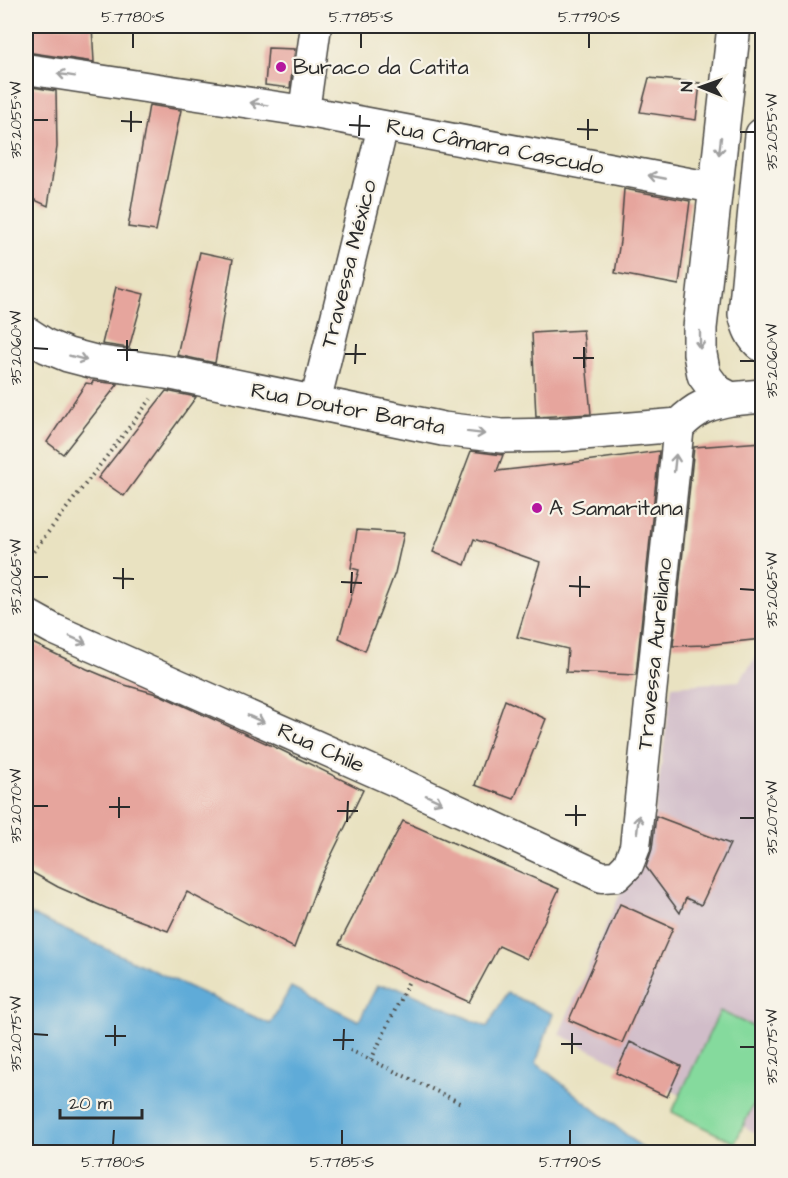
<svg xmlns="http://www.w3.org/2000/svg" width="788" height="1178" font-family="'Architects Daughter',sans-serif">
	<style>
		.industrial { fill: #d1bdc9 }
		.green { fill: #85da9d; stroke: #588264; stroke-width: 1.5 }
		.water { fill: #5fabd8; stroke: #456b82; stroke-width: 1.5 }
		.building { fill: #e6a59d }
		.lines { fill: none; stroke-linecap: round; stroke-linejoin: round }
		.street-casing { stroke: #484642; stroke-width: 33 }
		.secondary-casing { stroke: #484642; stroke-width: 36 }
		.path { stroke: #484642; stroke-width: 4; stroke-dasharray: 1.5 4.5; stroke-linecap: butt }
		.street { stroke: #fff; stroke-width: 30 }
		.secondary { stroke: #fff; stroke-width: 33 }
		.oneway { stroke: #a0a0a0 }
		.ticks { fill: none; stroke: #2b2b2b; stroke-width: 2 }
		.poi-dot { fill: #b5179e; stroke: #f7f3e8; stroke-width: 2 }
		.labels { text-anchor: middle; dominant-baseline: central; stroke-width: 4.5; stroke-linejoin: round; paint-order: stroke }
		.poi-label { font-size: 22px; fill: #2b2b2b; stroke: #f7f3e8; text-anchor: start }
		.street-label { font-size: 22px; fill: #2b2b2b; stroke: #f7f3e8 }
		.neatline { fill: none; stroke: #2b2b2b; stroke-width: 2 }
		.ticks-label { font-size: 15px; text-anchor: middle; fill: #2b2b2b }
	</style>
	<rect width="100%" height="100%" fill="#f7f3e8"/>
	<filter id="ink" filterUnits="userSpaceOnUse"><feTurbulence type="fractalNoise" baseFrequency=".0167" numOctaves="2"/><feDisplacementMap in="SourceGraphic" scale="12" xChannelSelector="R" yChannelSelector="G"/><feConvolveMatrix kernelMatrix="1 2 1 2 8 2 1 2 1" color-interpolation-filters="sRGB"/></filter>
	<filter id="wash" filterUnits="userSpaceOnUse"><feTurbulence type="fractalNoise" baseFrequency=".008" numOctaves="4" result="noise"/><feDisplacementMap in="SourceGraphic" scale="24" xChannelSelector="R" yChannelSelector="G"/><feGaussianBlur stdDeviation="1.35" result="paint"/><feColorMatrix in="noise" values="0 0 0 0 0 0 0 0 0 0 0 0 0 0 0 0 0 1.4 0 .05"/><feComposite in="paint" operator="in"/></filter>
	<g filter="url(#wash)">
		<rect width="100%" height="100%" fill="#e9e2c1"/>
		<!-- industrial -->
		<path class="industrial" d="M762 649V1136L559 1034 654 816 672 686 739 681Z"/>
		<!-- green -->
		<path class="green" d="M720 1011 762 1031V1086L735 1143 672 1112Z"/>
		<!-- water -->
		<path class="water" d="M26 912 270 1024 291 987 359 1021 377 986 397 987 487 1027 507 993 553 1014 536 1063 648 1152H26Z"/>
		<g id="blocks">
			<!-- building -->
			<path class="building" d="M26 26H92L94 62 26 52Z
				M268 48 295 49 290 88 265 85Z
				M649 78 700 83 696 120 640 112Z
				M26 86 56 91 57 147 48 206 26 196Z
				M149 105 181 110 156 231 128 227Z
				M624 189 690 201 679 285 615 273 620 241Z
				M200 252 233 259 215 363 177 355Z
				M116 287 144 294 129 348 102 344Z
				M583 330 591 414 536 417 532 333Z
				M93 381 118 384 63 454 47 442 86 383 92 384Z
				M166 391 196 397 124 496 98 478Z
				M762 442V639L705 645 673 646 694 447Z
				M471 451 503 455 497 471 570 463 659 451 636 675 566 672 568 649 517 637 540 562 474 539 465 565 433 552Z
				M357 530 404 533 395 573 365 651 339 638 359 570 351 568Z
				M26 640 87 669 125 685 160 695 281 750 363 790 318 883 294 948 187 892 168 931 106 908 58 887 26 869Z
				M505 700 546 719 514 799 475 785Z
				M656 816 730 844 701 905 686 898 680 913 646 867 652 849Z
				M403 821 559 889 527 959 499 946 469 1002 339 944Z
				M620 904 673 928 622 1043 569 1020Z
				M630 1042 681 1066 667 1097 616 1073Z"/>
		</g>
	</g>
	<g filter="url(#ink)">
		<use href="#blocks" fill-opacity="0" stroke="#484642" stroke-width="1.5"/>
		<g class="lines">
			<defs>
				<path id="street" d="M26 69 304 111 715 188
					M304 111 316 26
					M315 403 383 126
					M26 614 53 629 402 784 602 877 617 876 628 865 635 847 679 425"/>
				<path id="secondary" d="M734 26 700 328V354L704 375 716 391 731 399 762 396
					M762 135 745 314C748 326 752 338 762 345
					M26 333 46 346 68 355 95 362 172 373 443 429 502 436 559 435 679 425C697 407 707 404 731 399"/>
			</defs>
			<!-- street casing -->
			<use href="#street" class="street-casing"/>
			<!-- secondary casing -->
			<use href="#secondary" class="secondary-casing"/>
			<!-- path -->
			<path class="path" d="M26 561 151 399
				M350 1050 461 1103
				M371 1060 409 981"/>
			<!-- street -->
			<use href="#street" class="street"/>
			<!-- secondary -->
			<use href="#secondary" class="secondary"/>
		</g>
		<!-- one-way arrows -->
		<defs><path id="oneway-shaft" d="M-6 0H5M1.5-3L5.5 0L1.5 3" fill="none" stroke-width="1.6" stroke-linecap="round" stroke-linejoin="round" transform="scale(1.5)"/></defs>
		<g class="oneway">
			<use href="#oneway-shaft" transform="translate(66 75) rotate(-171)"/>
			<use href="#oneway-shaft" transform="translate(259 104) rotate(-171)"/>
			<use href="#oneway-shaft" transform="translate(720 146) rotate(97)"/>
			<use href="#oneway-shaft" transform="translate(657 177) rotate(-169)"/>
			<use href="#oneway-shaft" transform="translate(700 340) rotate(90)"/>
			<use href="#oneway-shaft" transform="translate(78 358) rotate(15)"/>
			<use href="#oneway-shaft" transform="translate(476 433) rotate(7)"/>
			<use href="#oneway-shaft" transform="translate(675 463) rotate(-84)"/>
			<use href="#oneway-shaft" transform="translate(78 640) rotate(24)"/>
			<use href="#oneway-shaft" transform="translate(256 719) rotate(24)"/>
			<use href="#oneway-shaft" transform="translate(434 799) rotate(25)"/>
			<use href="#oneway-shaft" transform="translate(638 824) rotate(-84)"/>
		</g>
	</g>
	<!-- ticks -->
	<path class="ticks" d="M133 48V33M361 48V33M589 48V33M33 120H48M121 121 142 122M349 125 370 126M577 129 598 130M131 132V111M740 132H755M359 136 360 115M588 140V119M33 348 48 349M117 350H138M345 354H366M573 358H594M127 361V340M740 361H755M355 364 356 344M584 368V347M33 577H48M113 578 134 579M341 582 362 583M569 586 590 587M123 589V568M740 589 755 590M351 593 352 572M580 597V576M33 806H48M109 807H130M337 811H358M565 815H586M119 818V797M740 818H755M347 822 348 801M576 826V805M33 1034 48 1035M105 1036H126M333 1040H354M561 1044H582M115 1046V1025M740 1047H755M343 1050 344 1029M572 1054V1033M113 1145 114 1130M342 1145V1130M570 1145V1130"/>
	<!-- markers -->
	<g class="poi-dot">
		<circle cx="281" cy="67" r="6"/>
		<circle cx="537" cy="508" r="6"/>
	</g>
	<g class="labels">
		<!-- poi labels -->
		<g class="poi-label">
			<text x="293" y="67">Buraco da Catita</text>
			<text x="549" y="508">A Samaritana</text>
		</g>
		<!-- street labels -->
		<g class="street-label">
			<text transform="translate(495 147) rotate(11)">Rua Câmara Cascudo</text>
			<text transform="translate(349 264) rotate(-76)">Travessa México</text>
			<text transform="translate(348 409) rotate(11)">Rua Doutor Barata</text>
			<text transform="translate(655 654) rotate(-84)">Travessa Aureliano</text>
			<text transform="translate(321 748) rotate(24)">Rua Chile</text>
		</g>
	</g>
	<!-- margin -->
	<rect width="788" height="1178" fill="none" stroke="#f7f3e8" stroke-width="66"/>
	<!-- north arrow -->
	<g transform="translate(701 87) rotate(271)" stroke="#f7f3e8" stroke-width="4.5" paint-order="stroke">
	<path d="M0-4.5L10 22L0 15L-10 22Z" fill="#2b2b2b"/>
	<text y="-9" font-size="16" font-weight="bold" text-anchor="middle" fill="#2b2b2b">N</text>
	</g>
	<!-- scale -->
	<path d="M60 1109v9h82v-9" fill="none" stroke="#2b2b2b" stroke-width="3"/>
	<text x="69" y="1109" font-size="18" fill="#2b2b2b" stroke="#f7f3e8" stroke-width="4.5" paint-order="stroke">20 m</text>
	<rect x="33" y="33" width="722" height="1112" class="neatline"/>
	<g class="ticks-label">
		<text x="133" y="22">5.7780°S</text>
		<text x="361" y="22">5.7785°S</text>
		<text x="589" y="22">5.7790°S</text>
		<text transform="translate(16 120) rotate(-90)" y="5">35.2055°W</text>
		<text transform="translate(772 132) rotate(-90)" y="5">35.2055°W</text>
		<text transform="translate(16 348) rotate(-90)" y="5">35.2060°W</text>
		<text transform="translate(772 361) rotate(-90)" y="5">35.2060°W</text>
		<text transform="translate(16 577) rotate(-90)" y="5">35.2065°W</text>
		<text transform="translate(772 590) rotate(-90)" y="5">35.2065°W</text>
		<text transform="translate(16 806) rotate(-90)" y="5">35.2070°W</text>
		<text transform="translate(772 818) rotate(-90)" y="5">35.2070°W</text>
		<text transform="translate(16 1034) rotate(-90)" y="5">35.2075°W</text>
		<text transform="translate(772 1047) rotate(-90)" y="5">35.2075°W</text>
		<text x="113" y="1167">5.7780°S</text>
		<text x="342" y="1167">5.7785°S</text>
		<text x="570" y="1167">5.7790°S</text>
	</g>
</svg>
